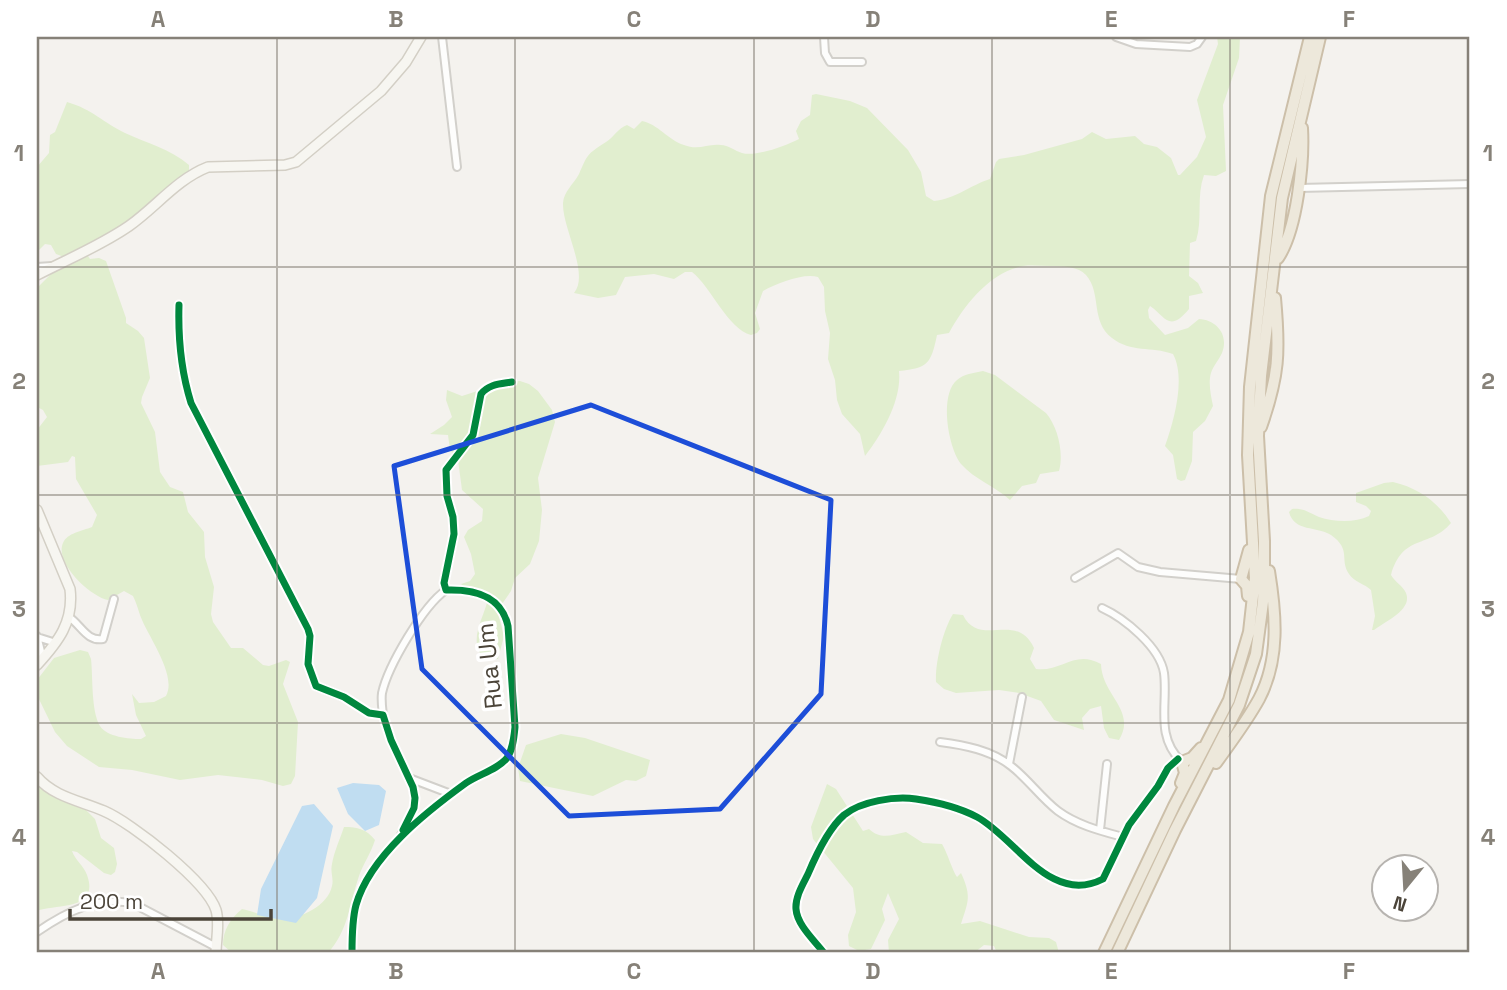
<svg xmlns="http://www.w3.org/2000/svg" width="1507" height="990" font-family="'Space Grotesk',sans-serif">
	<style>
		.green { fill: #e1eecf }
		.water { fill: #c0ddf1 }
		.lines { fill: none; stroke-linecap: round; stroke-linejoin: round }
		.street-casing { stroke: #d2d0cb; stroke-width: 10 }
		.secondary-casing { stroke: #d3cfc5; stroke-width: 12 }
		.highway-casing { stroke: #ccbfa9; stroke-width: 14 }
		.street { stroke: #fdfdfc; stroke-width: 6 }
		.secondary { stroke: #f7f6f1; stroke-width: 9 }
		.highway { stroke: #ede8db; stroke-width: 10 }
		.cycleway-casing { stroke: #fff; stroke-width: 11 }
		.cycleway { stroke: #00873e; stroke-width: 7 }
		.marked { fill: none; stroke: #1d4ed8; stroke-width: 5; stroke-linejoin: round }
		.grid { fill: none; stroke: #868178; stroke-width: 2; stroke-opacity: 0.55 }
		.labels { text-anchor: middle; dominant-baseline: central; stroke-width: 7; stroke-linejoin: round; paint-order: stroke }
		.street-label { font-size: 24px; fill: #4b4439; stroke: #fff }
		.neatline { fill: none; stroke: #868178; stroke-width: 2.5 }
		.grid-label { font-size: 23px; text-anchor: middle; font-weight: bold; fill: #868178 }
	</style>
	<rect width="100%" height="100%" fill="#f4f2ee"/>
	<!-- green -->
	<path class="green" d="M1217 37H1240L1239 58 1223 105 1226 171 1216 176 1204 175C1196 197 1203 219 1196 241L1190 243 1189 276 1198 283 1203 293 1189 296V309C1169 333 1166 317 1150 306L1148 310 1149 318 1165 335 1188 328 1199 319C1217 320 1229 335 1222 353 1219 360 1213 366 1211 373 1208 383 1211 396 1213 406L1205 421 1193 432 1192 461 1185 480 1181 481 1177 479 1173 455 1165 446C1174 421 1186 378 1173 354 1151 346 1131 353 1112 338 1090 321 1102 293 1086 275 1078 266 1061 266 1050 266 1041 266 1032 265 1023 266 990 272 964 305 949 333L937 335C931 364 928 368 899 371 902 400 882 434 865 456L860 434 842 414 837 400 835 380 828 359 830 333 825 311 824 287 818 277C803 273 778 283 763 291L755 313 760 329 757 333 751 335C728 329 711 287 692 272H685L674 279 654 274 625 277 616 295 598 298 574 293C590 274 562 228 563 203 564 191 573 185 579 174 588 154 586 155 606 142 614 137 618 128 627 125L634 129 642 121C658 124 668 140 684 145 699 151 708 143 721 145 728 145 735 151 742 153 756 157 785 146 799 139L796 131 801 121 810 115 812 95 816 94 850 101 867 108 908 150 921 172 926 196 934 201C955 199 971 185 990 179L996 162 999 159 1024 155 1082 139 1092 132 1106 139 1135 136 1144 144 1157 147 1171 158 1178 175H1180L1197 157 1206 137 1197 100 1218 44Z
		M67 102C92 109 104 123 125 133 146 143 171 149 189 165V173L184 180 89 252 88 256 90 259 99 258 106 261 126 318V323L138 331 144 338 150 378 142 397 141 403 155 432 160 472 170 487 183 492 188 512 204 532 205 557 214 587 211 614 213 622 231 648H243L263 665 269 666 286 660 290 662 283 684 298 722 295 776 291 784 283 786 262 780 218 775 180 780 132 770 99 767 67 746 55 732 37 695V680L54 658 80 650 88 652 91 659C93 677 91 711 100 726 107 737 129 739 141 739L146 736 136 715 132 694 139 703 154 702 166 696C178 674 145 633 139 612 137 606 136 602 133 596L124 591 108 600C91 597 54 563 63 543 67 533 82 531 92 527L97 515 76 479 75 457 72 456 68 462 37 466V430L47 417 43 410 37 407V288L67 258 56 254 51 245 45 244 39 250 37 264V167L49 153 50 135 55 132Z
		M983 371 995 375 1046 413C1058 427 1064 453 1059 471L1040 474 1036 483 1022 486 1010 500C996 487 974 479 961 464 948 447 939 395 957 380 964 374 973 373 983 371Z
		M520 381 529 384 538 391 552 410 555 422 538 478 542 510 539 541 530 564 515 578 511 591 500 607 499 617 504 636 498 659H485C467 642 483 620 488 599L475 595 461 584 470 581 475 574 471 554 464 537 468 530 482 521 483 509 462 490 458 460 450 450 448 435 430 434 444 425 452 417 446 400 447 390 462 396 505 382Z
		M1393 482C1418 488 1437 501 1451 523 1429 549 1403 533 1391 575 1395 582 1403 586 1406 593 1413 610 1384 622 1374 630H1372L1375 616 1371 590C1365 584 1354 582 1349 574 1339 559 1352 550 1331 535 1317 526 1294 532 1289 512L1292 509C1304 508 1309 513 1319 517 1334 522 1355 523 1369 516L1371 511 1366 506 1356 502V493L1384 483Z
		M953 614 963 615C980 649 1016 610 1034 648L1030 659 1036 669C1062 672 1075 649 1101 664 1102 696 1137 710 1119 740L1109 738 1104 728 1101 706 1090 709 1082 718 1084 730 1054 720 1041 701 1019 693 999 690 956 693 944 689 936 682C935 663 943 630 953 614Z
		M561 734 585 738 650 760 646 776 636 781 626 780 593 796 520 781 518 768 526 745Z
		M37 781 84 808 95 819 101 838 114 848 117 864 115 872 111 875 104 873 77 852 72 851C75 860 84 866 87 875 100 911 56 904 37 911Z
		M827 784 836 789 863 831 869 829C881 840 891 835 906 832L923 843 942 844C948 854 952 870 957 877L961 873C972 897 968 901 961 924L980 921 1029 937 1049 938 1056 942 1059 953H997L994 946 984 945 974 953H889L888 940 899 919 888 893 882 909 885 920 871 949 859 951 849 946 848 935 856 912 853 888 813 839 811 827Z
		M344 827C358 827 366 829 375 840 371 853 363 864 359 876 349 905 349 929 328 953H232L223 945C223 930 230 919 242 909 254 911 268 919 279 919 299 920 328 906 332 886 334 879 330 872 332 864 334 852 340 839 344 827Z"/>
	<!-- water -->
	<path class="water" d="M353 783 379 785 386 791 379 825 365 831 348 814 337 788Z
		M314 804 333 826 317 898 296 923 257 915 261 889 302 806Z"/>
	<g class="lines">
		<defs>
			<path id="street" d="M442 37 457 167
				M824 37 825 53 830 62H862
				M1116 37 1136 44 1190 47 1197 44 1202 37
				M1299 188 1470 184
				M37 267 52 266
				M179 305C178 338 181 371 191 403L308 629 310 636 308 664 316 686 344 697 369 713 383 715 391 740 413 787 415 798 414 808 401 835
				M1075 578 1118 553 1138 567 1160 572 1241 579
				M1102 608C1124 618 1160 647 1164 673 1168 704 1155 736 1181 761
				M69 617C81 625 87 642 103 639L114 599
				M37 636 43 659
				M37 637 56 643
				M383 715C382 707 381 701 382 693 388 666 423 606 446 590
				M940 742C964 745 991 750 1011 766 1028 779 1041 798 1058 811 1077 825 1101 831 1123 837
				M1009 764 1022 697
				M409 778 451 794
				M1100 830 1107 764
				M37 932C66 912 98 895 134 904L216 947
				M352 953C352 937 352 920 356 905 370 856 426 812 466 783 479 774 497 770 507 758 513 749 514 737 515 727L508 626C501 595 474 589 446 590L444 583 454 534 453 517 447 496 446 470 473 435 481 394C489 384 500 384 512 382
				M824 953C815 941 797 925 796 909 795 897 803 884 808 874 816 855 828 829 844 815 861 801 895 796 916 799 936 802 960 808 977 817 1016 838 1050 906 1103 879L1129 825 1158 786 1168 768 1178 759"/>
			<path id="secondary" d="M37 275C68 259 100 246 129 226 156 207 177 179 208 167L285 165 296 162 381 91 406 62 421 37
				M37 510 70 589C74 622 58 642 37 665
				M37 777C54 797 81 801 104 811 132 823 207 882 216 910 220 924 216 939 216 953"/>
			<path id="highway" d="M1278 258C1297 230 1304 162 1302 128
				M1261 427C1279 376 1280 352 1275 298
				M1248 596 1247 586 1241 579 1249 550
				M1216 763C1231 742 1247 721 1259 699 1280 659 1276 614 1269 571
				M1181 783 1185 773 1182 762 1192 758 1201 748
				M1104 953 1174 806 1229 700 1249 632 1255 578 1248 455 1250 387 1271 196 1310 37
				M1117 953 1175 830 1239 705 1256 654 1263 602 1264 576V541L1258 436 1261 376 1282 198 1320 37"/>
		</defs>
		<!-- street casing -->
		<use href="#street" class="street-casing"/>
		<!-- secondary casing -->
		<use href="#secondary" class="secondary-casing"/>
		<!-- highway casing -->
		<use href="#highway" class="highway-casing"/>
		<!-- street -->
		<use href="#street" class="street"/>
		<!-- secondary -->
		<use href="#secondary" class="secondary"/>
		<!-- highway -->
		<use href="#highway" class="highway"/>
		<defs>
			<path id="cycleway" d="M179 305C178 338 181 371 191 403L308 629 310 636 308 664 316 686 344 697 369 713 383 715 391 740 413 787 415 798 414 808 403 830
				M352 953C352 937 352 920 356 905 370 856 426 812 466 783 479 774 497 770 507 758 513 749 514 737 515 727L508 626C501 595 474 589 446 590L444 583 454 534 453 517 447 496 446 470 473 435 481 394C489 384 500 384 512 382
				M824 953C815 941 797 925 796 909 795 897 803 884 808 874 816 855 828 829 844 815 861 801 895 796 916 799 936 802 960 808 977 817 1016 838 1050 906 1103 879L1129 825 1158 786 1168 768 1178 759"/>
		</defs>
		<!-- cycleway casing -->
		<use href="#cycleway" class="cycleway-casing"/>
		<!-- cycleway -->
		<use href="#cycleway" class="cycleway"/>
	</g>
	<!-- marked area -->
	<path class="marked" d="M591 405 831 500 821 694 720 809 569 816 422 669 394 466Z"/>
	<!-- grid -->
	<path class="grid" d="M277 37V953M515 37V953M754 37V953M992 37V953M1230 37V953M37 267H1470M37 495H1470M37 723H1470"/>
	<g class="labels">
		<!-- street labels -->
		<g class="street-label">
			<text transform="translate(489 666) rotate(-96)">Rua Um</text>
		</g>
	</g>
	<!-- border -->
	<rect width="1507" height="990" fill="none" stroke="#ffffff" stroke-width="77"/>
	<!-- north arrow -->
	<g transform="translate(1405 888) rotate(198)"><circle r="33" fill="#ffffff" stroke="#b7b4b0" stroke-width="2"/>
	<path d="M0-5L12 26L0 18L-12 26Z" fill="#868178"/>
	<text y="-10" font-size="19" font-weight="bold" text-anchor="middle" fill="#4b4439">N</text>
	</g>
	<!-- scale -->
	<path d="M70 909v10h201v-10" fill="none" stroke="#4b4439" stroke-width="3.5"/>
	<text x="80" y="909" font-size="21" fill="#4b4439" stroke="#ffffff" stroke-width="5" paint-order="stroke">200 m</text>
	<rect x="38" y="38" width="1430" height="913" class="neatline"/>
	<g class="grid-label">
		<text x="158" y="27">A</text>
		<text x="396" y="27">B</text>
		<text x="634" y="27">C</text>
		<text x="873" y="27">D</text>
		<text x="1111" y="27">E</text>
		<text x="1349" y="27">F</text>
		<text x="19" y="161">1</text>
		<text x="1488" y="161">1</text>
		<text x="19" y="389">2</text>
		<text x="1488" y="389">2</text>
		<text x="19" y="617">3</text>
		<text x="1488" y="617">3</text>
		<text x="19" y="845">4</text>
		<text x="1488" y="845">4</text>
		<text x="158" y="979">A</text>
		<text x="396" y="979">B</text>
		<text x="634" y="979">C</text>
		<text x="873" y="979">D</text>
		<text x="1111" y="979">E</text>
		<text x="1349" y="979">F</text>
	</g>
</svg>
